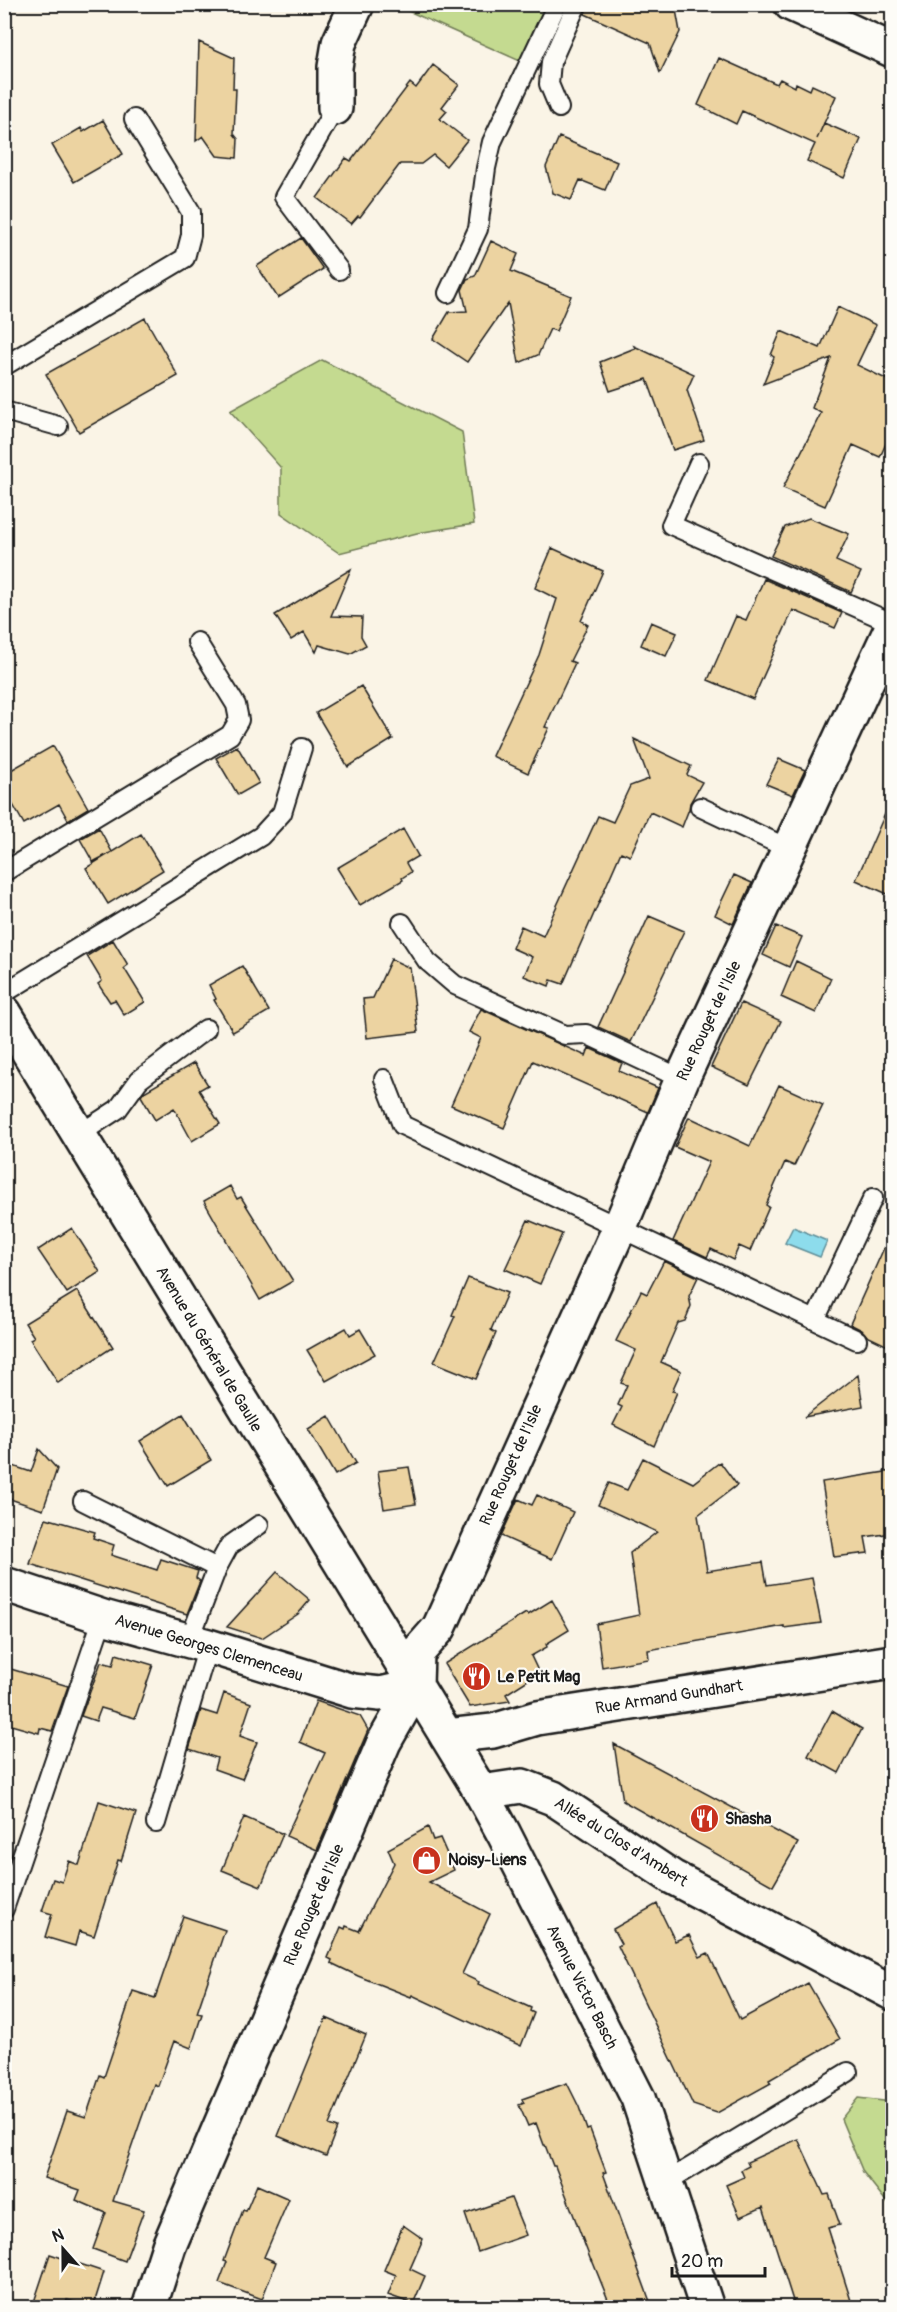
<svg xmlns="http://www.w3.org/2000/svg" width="897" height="2312" font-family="Pangolin,sans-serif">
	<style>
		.green { fill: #c4da90; stroke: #707b56; stroke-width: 1.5 }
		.water { fill: #8ddcec; stroke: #608f99; stroke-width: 1.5 }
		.building { fill: #ecd3a1; stroke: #1c1c1c; stroke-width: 1.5 }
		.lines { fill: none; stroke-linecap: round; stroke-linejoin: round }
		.lane-casing { stroke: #1c1c1c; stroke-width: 22 }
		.street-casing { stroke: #1c1c1c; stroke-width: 38 }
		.secondary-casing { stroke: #1c1c1c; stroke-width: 38 }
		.lane { stroke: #fdfcf7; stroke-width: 18 }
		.street { stroke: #fdfcf7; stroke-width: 33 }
		.secondary { stroke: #fdfcf7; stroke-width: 33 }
		.labels { text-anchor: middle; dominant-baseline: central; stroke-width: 4.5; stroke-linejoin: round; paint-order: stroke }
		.street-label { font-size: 16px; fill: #1c1c1c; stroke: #fdfcf7 }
		.poi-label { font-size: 16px; font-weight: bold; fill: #1c1c1c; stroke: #fdfcf7; text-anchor: start }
	</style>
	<rect width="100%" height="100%" fill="#faf4e6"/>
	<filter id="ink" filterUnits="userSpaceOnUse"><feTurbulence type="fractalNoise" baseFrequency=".0167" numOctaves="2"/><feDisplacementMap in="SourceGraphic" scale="12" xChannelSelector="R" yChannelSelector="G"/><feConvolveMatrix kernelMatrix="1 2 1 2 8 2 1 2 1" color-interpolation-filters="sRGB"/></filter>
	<g filter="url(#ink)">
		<!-- green -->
		<path class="green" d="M395 5H546L520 61Z
			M322 360 462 432 474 524 417 533 339 553 281 513V468L230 411Z
			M858 2098 892 2102V2209L863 2172 841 2119Z"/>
		<!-- water -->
		<path class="water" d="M793 1227 827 1241 820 1257 785 1243Z"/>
		<!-- building -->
		<path class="building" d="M588 4H675L680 32 660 73 650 43 585 14Z
			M199 42 234 58 233 89H236L234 134 238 139 237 158 217 156 203 136 196 141Z
			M719 58 777 84 780 79 795 87 796 83 810 90 812 85 836 96 817 139 824 123 861 139 844 178 807 161 815 144 742 111 736 124 698 105Z
			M433 65 459 85 442 107 447 111 440 119 467 140 446 166 433 155 421 164H400L360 217 358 216 351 224 317 198 346 158 351 161 410 83 416 88Z
			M103 120 123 154 74 182 52 145 81 128 83 132Z
			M559 137 617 162 605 190 580 180 571 200 553 193 546 167Z
			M301 238 323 269 278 298 257 266Z
			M491 241 518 254 511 271 571 296 556 331 550 329 538 355 519 363 508 303 467 362 433 339 449 312 467 311 462 290 467 279 475 276Z
			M838 307 876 325 857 365 892 382V430L880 457 853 445 825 506 783 488 821 413 812 408 831 358 763 384 774 357 771 355 781 331 820 348Z
			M145 318 178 376 79 432 46 374Z
			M634 346 694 374 687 390 704 440 673 450 647 379 610 391 600 362 635 348Z
			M809 518 849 534 836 561 861 572 851 592 771 556 785 527Z
			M552 548 603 571 581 621 588 625 570 661 575 663 545 727 549 728 528 773 492 756 539 655 557 599 535 588Z
			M351 569 331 616 362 617 361 636 366 645 350 654 319 645 316 652 304 632 291 640 275 615Z
			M764 579 842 613 835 628 793 610 753 699 708 680 736 616 746 620Z
			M651 622 677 633 666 656 641 645Z
			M361 686 393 739 348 767 316 713Z
			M634 739 691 766 687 775 702 782 690 803 689 809 682 827 650 812 630 856 621 852 563 984 551 980 549 986 524 976 532 957 512 948 521 926 543 936 598 816 613 822 630 786 649 779Z
			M53 746 88 808 68 820 59 804 24 824 4 789V774Z
			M237 746 259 783 238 795 216 758Z
			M779 759 805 770 793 795 766 784Z
			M892 798V896L856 880Z
			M99 828 112 852 93 862 80 839Z
			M403 829 418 856 406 863 411 872 402 878 403 880 360 905 337 868Z
			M141 834 163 870 108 904 86 868Z
			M734 875 752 883 733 924 715 915Z
			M649 916 684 931 631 1042 598 1027Z
			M776 926 802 937 789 967 763 955Z
			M113 940 128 965 124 968 145 1002 124 1015 115 1000 110 1002 98 984 102 981 87 956Z
			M391 959 410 968 418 1032 367 1038 363 999 373 998Z
			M796 961 831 978 816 1013 781 997Z
			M242 966 269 1011 233 1032 214 1000 216 999 209 985Z
			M741 1003 781 1021 749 1085 711 1067Z
			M481 1009 586 1056 589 1048 622 1063 619 1071 658 1088 648 1112 533 1061 504 1128 451 1105 481 1038 469 1032Z
			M194 1063 208 1085 199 1090 220 1124 192 1141 174 1108 155 1120 141 1096 144 1092Z
			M779 1085 823 1105 794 1166 785 1162 766 1205 769 1207 750 1251 739 1246 733 1260 711 1249 707 1257 673 1241 709 1162 675 1147 689 1117 750 1146Z
			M230 1186 237 1199 241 1197 293 1281 260 1300 204 1201Z
			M528 1220 562 1234 540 1284 505 1269Z
			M72 1228 100 1272 67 1293 38 1250Z
			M892 1230V1348L867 1336 862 1330 850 1324Z
			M664 1261 698 1277 689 1296 691 1306 685 1321 678 1323 661 1362 681 1371 672 1391 677 1392 654 1446 613 1425 622 1407 618 1405 627 1385 621 1383 636 1350 616 1341 641 1291 647 1294Z
			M468 1278 507 1293 491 1330 496 1333 476 1379 434 1362 455 1316 452 1315Z
			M77 1291 113 1347 58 1383 30 1339 34 1337 25 1323Z
			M346 1328 350 1335 360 1329 375 1354 326 1381 307 1350Z
			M858 1375 863 1406 804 1417Z
			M183 1414 211 1460 168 1486 140 1441Z
			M329 1416 356 1463 335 1475 308 1429Z
			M39 1449 57 1469 43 1510 4 1497V1463L31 1472Z
			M643 1458 693 1483 720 1462 737 1485 698 1515 707 1571 763 1562 767 1585 812 1578 821 1623 784 1628V1626L648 1650 649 1659 602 1667 596 1624 639 1615 630 1553 657 1532 598 1505 609 1483 627 1490Z
			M409 1467 416 1504 384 1509 378 1471Z
			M892 1471V1533L865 1537 868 1553 834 1557 822 1482Z
			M537 1495 573 1512 552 1559 501 1536 518 1499 532 1505Z
			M46 1518 95 1532 93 1538 114 1545 111 1555 157 1570 161 1559 198 1571 196 1578 200 1581 187 1614 30 1564Z
			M277 1572 310 1600 298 1614 262 1638 227 1627Z
			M552 1600 569 1630 546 1644 547 1647 531 1656 539 1673 506 1694 510 1701 470 1707 444 1664 526 1613 528 1615Z
			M116 1654 153 1665 135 1718 101 1708 96 1721 81 1716 101 1662 113 1665Z
			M4 1667 68 1686 52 1731 40 1728 39 1733 4 1723Z
			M224 1693 251 1703 240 1736 257 1742 242 1779 214 1769 217 1758 189 1749 201 1710 217 1715Z
			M316 1701 360 1716 368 1730 317 1850 286 1836 325 1753 300 1742Z
			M832 1711 862 1729 839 1773 808 1756Z
			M614 1744 798 1843 773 1886 623 1801Z
			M99 1801 136 1813 121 1861 118 1860 94 1936 79 1931 75 1946 45 1937 52 1914 42 1911 53 1879 62 1882 69 1861 79 1865Z
			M244 1817 283 1834 261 1886 222 1870Z
			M428 1827 433 1840 440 1838 454 1870 429 1882 490 1914 462 1974 479 1982 478 1984 531 2008 530 2011 534 2013 521 2046 412 1995 411 1997 358 1976 331 1963 332 1960 328 1958 341 1927 345 1929 346 1926 359 1931 394 1863 388 1849Z
			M657 1904 675 1941 689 1935 700 1957 708 1953 740 2020 808 1983 840 2039 769 2080 771 2083 717 2113 693 2105 618 1946 621 1944 613 1929Z
			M183 1916 225 1930 197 2013 202 2014 191 2048 174 2041 158 2086 154 2084 141 2120 113 2201 144 2210 125 2261 93 2249 106 2213 76 2200 80 2190 44 2178 67 2111 86 2117 100 2075 104 2077 133 1991 155 1998Z
			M326 2018 366 2035 329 2125 337 2128 326 2156 278 2136Z
			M567 2083 579 2107 587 2130 590 2129 606 2172 603 2173 652 2307H611L592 2260 591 2261 555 2166H553L545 2145H544L536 2123 528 2126 519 2105 524 2103 522 2099Z
			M798 2139 824 2195 829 2194 840 2225 828 2228 853 2307H795L763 2207 740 2217 726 2185 744 2177 741 2170 749 2166 747 2162Z
			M257 2185 289 2199 264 2257 276 2262 262 2299 219 2283 227 2262 224 2261 243 2210 246 2211Z
			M511 2198 526 2235 478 2252 465 2214Z
			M403 2225 423 2239 410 2269 425 2276 413 2304 388 2295 396 2275 384 2270Z
			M50 2254 104 2272 93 2307 67 2300 64 2307H49L34 2302Z"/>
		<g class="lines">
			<defs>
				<path id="lane" d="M335 108 284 197 339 270
					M559 108 549 84 551 62 577 4
					M448 293 478 229 486 168 492 142 557 4
					M4 366 185 258 191 235V212L134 119
					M4 413 8 412 58 426
					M699 463 671 525 892 623
					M700 807 789 849
					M4 872 230 735 239 720 236 705 197 642
					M402 923 427 961 455 985 565 1035 586 1034 682 1079
					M4 993 261 836 282 813 302 748
					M384 1079 402 1125 857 1340
					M78 1135 118 1109 139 1080 206 1029
					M815 1320 873 1198
					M83 1501 217 1568
					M189 1641 217 1568 229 1546 259 1525
					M156 1823 208 1646
					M4 1909 103 1617
					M666 2182 848 2072"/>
				<path id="street" d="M791 4 892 50
					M335 108V67L339 43 357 4
					M4 1584 103 1617 208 1646 352 1691 380 1694 416 1686
					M447 1736 493 1731 537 1718 892 1662
					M481 1792 522 1786 553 1798 672 1877 892 1993
					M149 2308 169 2246 384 1742 416 1686 417 1653 439 1628 619 1229 682 1079 892 627"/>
				<path id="secondary" d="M4 1012 481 1792 504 1834 638 2098 707 2308"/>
			</defs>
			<!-- lane casing -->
			<use href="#lane" class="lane-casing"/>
			<!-- street casing -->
			<use href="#street" class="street-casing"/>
			<!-- secondary casing -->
			<use href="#secondary" class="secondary-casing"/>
			<!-- lane -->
			<use href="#lane" class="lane"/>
			<!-- street -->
			<use href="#street" class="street"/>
			<!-- secondary -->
			<use href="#secondary" class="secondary"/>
		</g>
	</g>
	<!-- icons -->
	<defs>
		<symbol id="restaurant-disc" viewBox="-11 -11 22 22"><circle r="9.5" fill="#c8321e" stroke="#fdfcf7"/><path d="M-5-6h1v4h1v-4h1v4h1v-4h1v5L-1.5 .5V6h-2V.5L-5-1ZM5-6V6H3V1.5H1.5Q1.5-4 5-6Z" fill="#fff"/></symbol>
		<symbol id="shop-disc" viewBox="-11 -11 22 22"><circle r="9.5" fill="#c8321e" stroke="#fdfcf7"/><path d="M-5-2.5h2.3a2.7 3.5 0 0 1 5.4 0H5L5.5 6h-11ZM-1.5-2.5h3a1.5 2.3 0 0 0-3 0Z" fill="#fff"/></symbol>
	</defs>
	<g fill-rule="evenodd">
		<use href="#restaurant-disc" x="460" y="1660" width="33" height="33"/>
		<use href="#restaurant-disc" x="688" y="1802" width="33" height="33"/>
		<use href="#shop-disc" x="410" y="1844" width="33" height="33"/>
	</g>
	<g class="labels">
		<!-- street labels -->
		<g class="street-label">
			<text transform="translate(709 1021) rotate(-65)">Rue Rouget de l'Isle</text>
			<text transform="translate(209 1349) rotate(59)">Avenue du Général de Gaulle</text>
			<text transform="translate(511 1465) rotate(-66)">Rue Rouget de l'Isle</text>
			<text transform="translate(209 1648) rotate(17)">Avenue Georges Clemenceau</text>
			<text transform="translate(669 1697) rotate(-9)">Rue Armand Gundhart</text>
			<text transform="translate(621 1842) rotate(32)">Allée du Clos d'Ambert</text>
			<text transform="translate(314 1905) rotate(-67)">Rue Rouget de l'Isle</text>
			<text transform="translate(582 1987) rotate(63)">Avenue Victor Basch</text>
		</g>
		<!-- poi labels -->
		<g class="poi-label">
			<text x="497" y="1677">Le Petit Mag</text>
			<text x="725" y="1819">Shasha</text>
			<text x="448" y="1860">Noisy-Liens</text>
		</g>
	</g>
	<!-- margin -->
	<rect width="897" height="2312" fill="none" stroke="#fdfcf7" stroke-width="24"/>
	<rect x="12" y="12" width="873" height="2288" fill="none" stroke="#1c1c1c" stroke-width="2" filter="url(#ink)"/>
	<!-- north arrow -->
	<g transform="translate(63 2249) rotate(339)" stroke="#fdfcf7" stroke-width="4.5" paint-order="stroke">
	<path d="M0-4.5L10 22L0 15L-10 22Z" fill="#1c1c1c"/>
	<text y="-9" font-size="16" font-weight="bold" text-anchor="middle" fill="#1c1c1c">N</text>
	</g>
	<!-- scale -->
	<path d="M672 2267v9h93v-9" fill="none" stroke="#1c1c1c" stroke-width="3"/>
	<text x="681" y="2267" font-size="18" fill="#1c1c1c" stroke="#fdfcf7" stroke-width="4.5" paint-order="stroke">20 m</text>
</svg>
